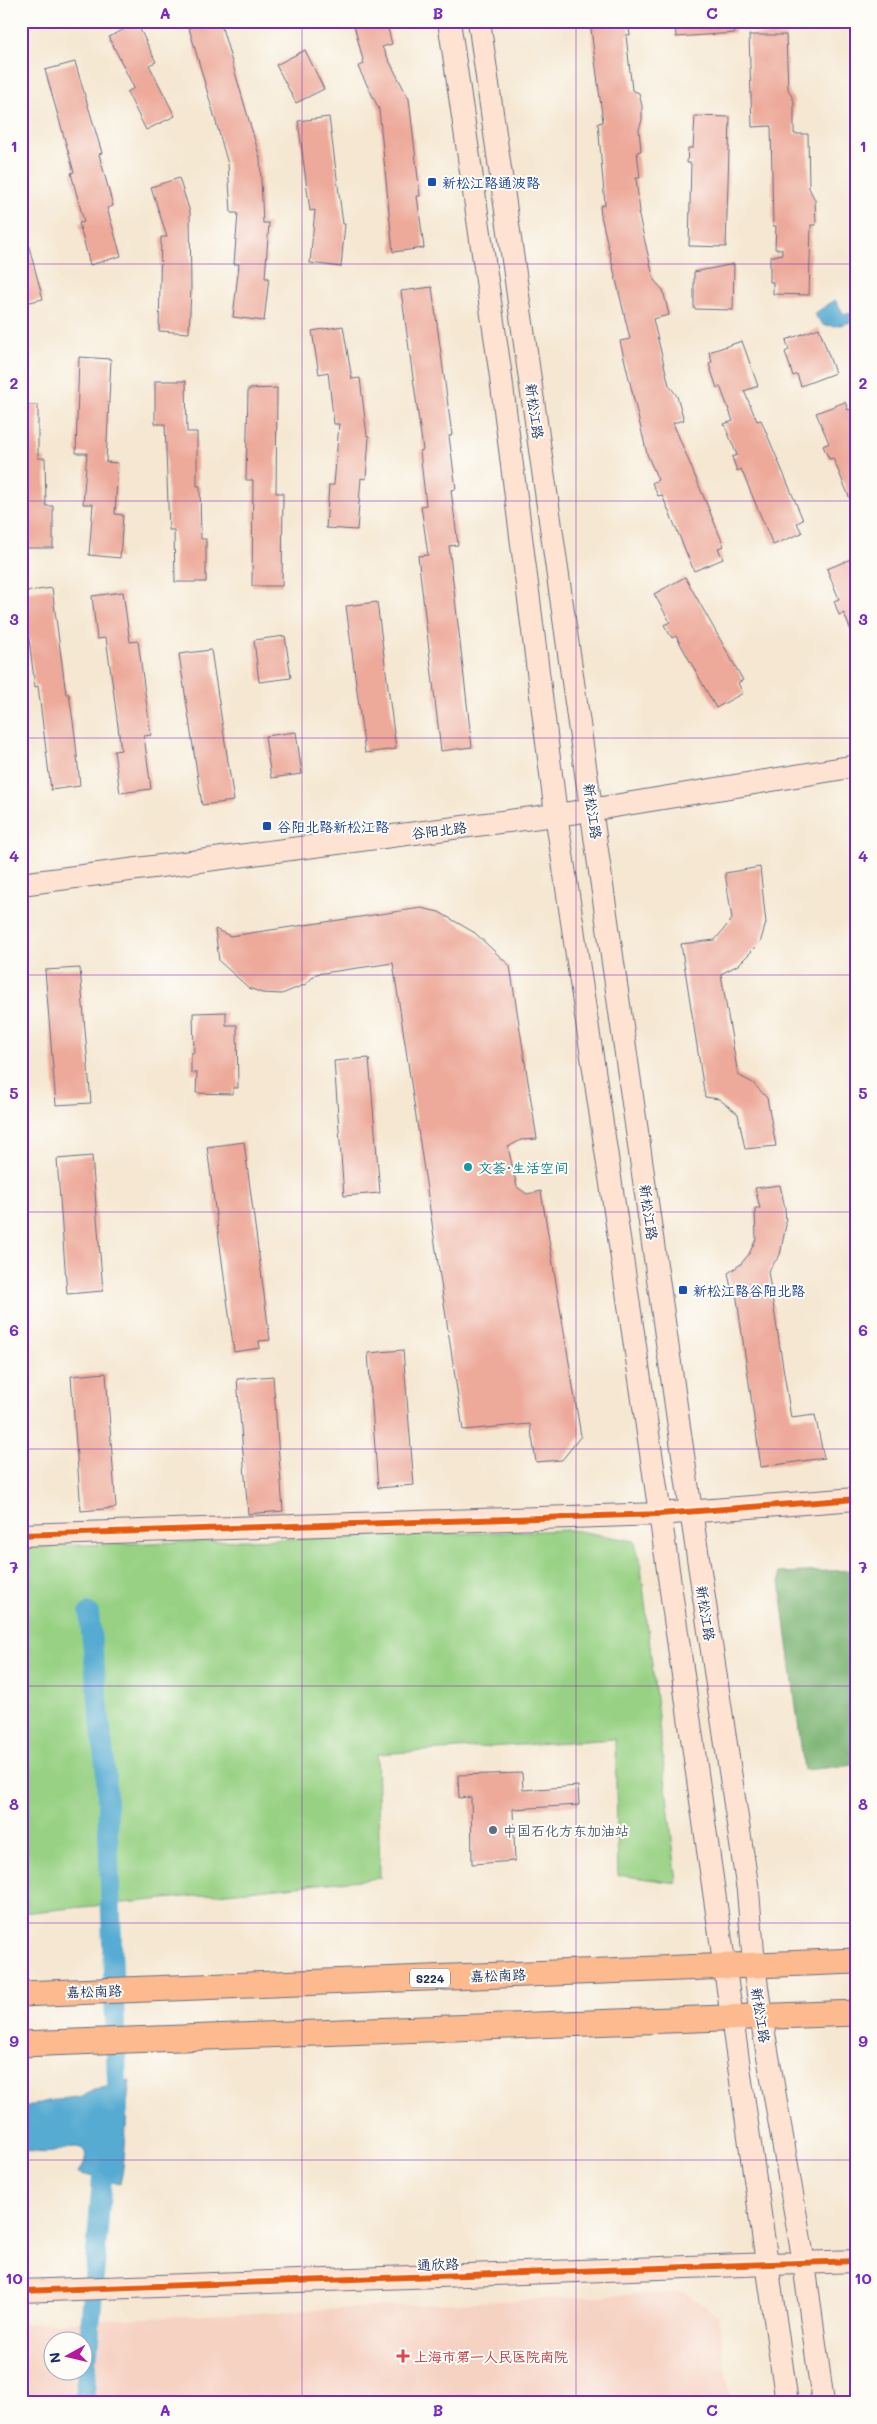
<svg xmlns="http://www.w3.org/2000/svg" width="877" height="2424" font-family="Mali,'LXGW WenKai TC',sans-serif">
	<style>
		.built { fill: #f6d2c3; fill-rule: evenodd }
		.green { fill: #98d184; stroke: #5a8071 }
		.forest { fill: #7ab372; stroke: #4a7168 }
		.water { fill: #54abd1; stroke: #386d98 }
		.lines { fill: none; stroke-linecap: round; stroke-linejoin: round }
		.canal { stroke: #54abd1; stroke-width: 20 }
		.building { fill: #eda99a }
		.secondary-casing { stroke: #676f86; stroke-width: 24 }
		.primary-casing { stroke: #676f86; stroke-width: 27 }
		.secondary { stroke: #fee3d2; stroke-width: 22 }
		.primary { stroke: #fcba8e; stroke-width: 25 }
		.cycleway-casing { stroke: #fdfcf7; stroke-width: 9 }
		.cycleway { stroke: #e8590c; stroke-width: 6 }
		.grid { fill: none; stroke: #7b2cbf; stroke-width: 1; stroke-opacity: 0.55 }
		.transit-dot { fill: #1a4fb4; stroke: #fdfcf7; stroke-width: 2 }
		.culture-dot { fill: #0f9aa8; stroke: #fdfcf7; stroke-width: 2 }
		.service-dot { fill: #5c6f8a; stroke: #fdfcf7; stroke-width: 2 }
		.health-dot { fill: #e0444e; stroke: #fdfcf7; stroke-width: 2 }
		.labels { text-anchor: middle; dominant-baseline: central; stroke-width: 4; stroke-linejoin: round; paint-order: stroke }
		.shield { fill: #fdfcf7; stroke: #5f6c8c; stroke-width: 1 }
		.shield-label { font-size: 12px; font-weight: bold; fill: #1b2f5e }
		.transit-label { font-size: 14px; fill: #164399; stroke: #fdfcf7; text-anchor: start }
		.street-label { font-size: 14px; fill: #1b2f5e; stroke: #fdfcf7 }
		.culture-label { font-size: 14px; fill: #0d838f; stroke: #fdfcf7; text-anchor: start }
		.service-label { font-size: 14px; fill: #4e5e75; stroke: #fdfcf7; text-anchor: start }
		.health-label { font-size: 14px; fill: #be3a42; stroke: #fdfcf7; text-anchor: start }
		.neatline { fill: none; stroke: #7b2cbf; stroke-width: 2 }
		.grid-label { font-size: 16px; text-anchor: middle; font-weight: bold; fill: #7b2cbf }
	</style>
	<rect width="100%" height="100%" fill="#fdfcf7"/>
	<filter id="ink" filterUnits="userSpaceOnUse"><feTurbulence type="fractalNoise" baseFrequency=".02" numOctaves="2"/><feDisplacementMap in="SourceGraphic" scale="10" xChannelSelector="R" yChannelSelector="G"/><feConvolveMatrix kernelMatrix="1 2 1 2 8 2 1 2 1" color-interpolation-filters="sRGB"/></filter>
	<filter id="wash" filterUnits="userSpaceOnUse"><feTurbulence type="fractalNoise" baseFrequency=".0096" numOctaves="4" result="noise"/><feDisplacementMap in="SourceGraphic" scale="20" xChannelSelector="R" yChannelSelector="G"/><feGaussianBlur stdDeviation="1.12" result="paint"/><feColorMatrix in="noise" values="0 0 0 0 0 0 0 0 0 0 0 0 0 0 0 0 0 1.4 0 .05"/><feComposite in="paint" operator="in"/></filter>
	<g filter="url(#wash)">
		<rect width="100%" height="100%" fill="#f5e7d1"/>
		<!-- built -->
		<path class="built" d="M686 2292 718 2316 731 2403H21V2324ZM52 2342H82V2372H52Z"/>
		<!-- green -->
		<path class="green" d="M572 1530 634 1541 640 1559 677 1883 618 1875 615 1739 377 1754 380 1878 21 1913V1547Z"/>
		<!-- forest -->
		<path class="forest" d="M856 1570V1765L804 1770 779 1573Z"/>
		<!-- water -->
		<path class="water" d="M835 300 844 314 856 313V321L835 326 823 325 814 314Z
			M130 2081C124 2115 128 2150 120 2184L78 2173C84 2166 93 2148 75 2147 68 2147 60 2151 53 2152 43 2154 31 2151 21 2151V2108L48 2101 82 2096 94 2090Z"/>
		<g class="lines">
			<!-- canal -->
			<path class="canal" d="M89 1613 106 1776 118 2110
				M84 2403 102 2178 108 2152"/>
		</g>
		<g id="blocks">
			<!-- building -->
			<path class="building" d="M187 21H220L260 158 263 223H269L265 278H269L264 321 233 317 239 264H234L238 213H231L228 164Z
				M353 21H386L392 44 382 47 409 99 420 196H417L424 248 393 252 379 109 358 67 364 64Z
				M590 21H628L630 35H626L632 90 639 93 642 106V120L639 129 641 151 637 152 640 178H636L640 212H638L654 280 663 290 669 315 653 319 669 385 677 396 684 420 673 423 724 546 718 548 723 559 694 571 662 495 658 496 652 483 658 480 647 454 620 341 630 339 601 216 600 206 605 205 598 123 603 122Z
				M675 21H734L735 33 676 37Z
				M137 23 156 62 149 65 175 116 146 130 127 92 134 88 109 37Z
				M749 35H786L788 89 794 101V134H808L809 188 815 200 816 225H811L809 295 773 294V282H770V257L782 254V249H775L776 226H773L771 126 752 127Z
				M305 50 324 89 296 103 276 65Z
				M75 62 102 153 99 154 113 206 107 208 121 256 90 265 79 223 84 222 71 173 74 172 45 70Z
				M695 116 730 117 726 247 689 246 691 163H687L688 148H693Z
				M329 117 343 224H345L341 267 310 263 315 210 310 211 298 121Z
				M179 178 190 212 191 289 189 333 159 331 161 237H167L151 187Z
				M21 236H26L43 299 21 304Z
				M734 264 733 310 694 309V272Z
				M432 287 452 435 449 436 456 489 451 490 458 545 449 546 472 747 441 751 418 556 428 555 421 506 426 505 420 451 423 450 401 291Z
				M343 326 352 379 360 378 367 436H369L366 479 361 478 357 530 326 528 329 485H334L339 424H334L328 372 319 374 312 331Z
				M819 328 835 373 801 386 797 374 793 376 785 352 789 350 786 340Z
				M742 341 758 386 744 391 757 421 761 420 803 520 797 523 802 533 773 545 741 469 737 471 732 457 737 455 724 424 733 421 720 386 717 388 709 364 712 362 709 352Z
				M79 357 111 359 106 462 118 463 115 514 123 515 120 558 89 555 93 504H83L87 453H76Z
				M155 381H186L187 432H197V486H200L201 539H206V582H175L174 530H169L165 424H155Z
				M277 388 276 493H283L282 586H252L253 480H246L248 389Z
				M845 402 848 410 852 409 856 417 855 511 833 458 829 459 823 446 829 443 816 413Z
				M21 405H38V458H45L46 506H53V548H24Z
				M856 557V641H855L844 613 839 615 834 601 839 599 827 569Z
				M685 577 743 680 738 683 743 693 716 708 676 636 672 638 664 625 670 622 654 594Z
				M52 588 66 694H69L75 735 80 786 51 790 38 686 35 687 23 592Z
				M123 592 130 642 138 641 145 693 151 735 144 736 151 789 120 793 114 751 121 750 113 688 106 638 97 639 92 596Z
				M377 602 396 749 365 753 346 606Z
				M285 636 291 678 259 682 254 640Z
				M211 650 234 801 202 805 179 654Z
				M296 732 302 774 271 778 265 736Z
				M760 867 766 923 760 943 738 965 721 974 738 1075 753 1083 767 1098 776 1146 745 1149 738 1114 719 1099 705 1097 681 944 715 940 732 919 725 873Z
				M421 908 439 912 475 933 510 966 537 1139 521 1140 508 1147 517 1187 527 1194 541 1191 581 1436 562 1460 536 1462 530 1424 463 1430 393 963 316 974 306 984 282 994 262 993 249 988 219 961 215 929 230 936Z
				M80 968 91 1103 56 1105 45 970Z
				M226 1012V1025H237L238 1088H233V1094L196 1093 197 1073H191V1053H194L193 1013Z
				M369 1058 380 1193 344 1196 334 1061Z
				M244 1142 270 1340 259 1341 260 1348 234 1352 207 1147Z
				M92 1156 103 1291 67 1294 57 1159Z
				M780 1185 785 1208 786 1225 780 1255 768 1271 791 1418 815 1415 824 1458 761 1467 736 1292 732 1293 728 1273 741 1264 749 1254 756 1239 755 1208H760L755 1188Z
				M403 1350 414 1485 378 1488 368 1353Z
				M106 1373 116 1508 81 1511 71 1376Z
				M273 1376 283 1511 248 1514 237 1379Z
				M522 1773 523 1790 578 1786 579 1805 513 1809 515 1861 472 1864 471 1797 459 1798 458 1775Z"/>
		</g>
	</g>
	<g filter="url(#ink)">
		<use href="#blocks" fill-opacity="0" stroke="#676f86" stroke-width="1"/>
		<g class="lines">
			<defs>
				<path id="secondary" d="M449 21 500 370 556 814 660 1514 787 2403
					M479 21 691 1511 748 1891 754 1965 761 2016 804 2263 823 2403
					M21 884 578 812 856 766
					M21 1535 660 1514 856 1499
					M21 2291 856 2261"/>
				<path id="primary" d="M21 1994 856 1961
					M21 2044 856 2013"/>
			</defs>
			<!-- secondary casing -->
			<use href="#secondary" class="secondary-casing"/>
			<!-- primary casing -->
			<use href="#primary" class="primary-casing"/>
			<!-- secondary -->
			<use href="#secondary" class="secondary"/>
			<!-- primary -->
			<use href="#primary" class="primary"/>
			<defs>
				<path id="cycleway" d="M21 1535 660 1514 856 1499
					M21 2291 856 2261"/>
			</defs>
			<!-- cycleway casing -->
			<use href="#cycleway" class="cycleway-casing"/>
			<!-- cycleway -->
			<use href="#cycleway" class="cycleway"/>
		</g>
	</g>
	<!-- grid -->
	<path class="grid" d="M302 21V2403M576 21V2403M21 264H856M21 501H856M21 738H856M21 975H856M21 1212H856M21 1449H856M21 1686H856M21 1923H856M21 2160H856"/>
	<!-- markers -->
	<g class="transit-dot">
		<rect x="427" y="177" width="10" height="10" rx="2.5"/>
		<rect x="262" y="821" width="10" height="10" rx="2.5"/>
		<rect x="678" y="1285" width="10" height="10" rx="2.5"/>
	</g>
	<circle class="culture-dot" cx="468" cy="1167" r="5"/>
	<circle class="service-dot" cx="493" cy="1830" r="5"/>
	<path class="health-dot" d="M400.5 2348.5h5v5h5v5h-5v5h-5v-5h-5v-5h5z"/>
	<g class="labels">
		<!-- shield labels -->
		<rect class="shield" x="410" y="1968.5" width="40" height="19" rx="4"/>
		<g class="shield-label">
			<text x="430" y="1978">S224</text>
		</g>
		<!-- transit labels -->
		<g class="transit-label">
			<text x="442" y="182">新松江路通波路</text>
			<text x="277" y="826">谷阳北路新松江路</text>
			<text x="693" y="1290">新松江路谷阳北路</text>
		</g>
		<!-- street labels -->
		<g class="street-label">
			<text transform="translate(535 411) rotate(82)">新松江路</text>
			<text transform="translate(593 811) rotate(82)">新松江路</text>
			<text transform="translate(439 830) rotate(-7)">谷阳北路</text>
			<text transform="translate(649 1212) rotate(82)">新松江路</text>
			<text transform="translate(706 1613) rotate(81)">新松江路</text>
			<text transform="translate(498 1975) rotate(-2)">嘉松南路</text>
			<text transform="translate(94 1991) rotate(-2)">嘉松南路</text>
			<text transform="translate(761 2015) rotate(81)">新松江路</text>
			<text transform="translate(438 2264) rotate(-2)">通欣路</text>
		</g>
		<!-- culture labels -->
		<g class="culture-label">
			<text x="478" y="1167">文荟·生活空间</text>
		</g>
		<!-- service labels -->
		<g class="service-label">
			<text x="503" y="1830">中国石化方东加油站</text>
		</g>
		<!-- health labels -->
		<g class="health-label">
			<text x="414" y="2356">上海市第一人民医院南院</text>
		</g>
	</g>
	<!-- margin -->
	<rect width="877" height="2424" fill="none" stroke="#fdfcf7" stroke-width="55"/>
	<!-- north arrow -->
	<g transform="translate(68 2356) rotate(262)"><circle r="24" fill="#fdfcf7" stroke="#a3aaba"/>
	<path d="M0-4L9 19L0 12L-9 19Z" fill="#b5179e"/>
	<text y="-8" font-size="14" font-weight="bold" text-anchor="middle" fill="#1b2f5e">N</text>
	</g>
	<rect x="28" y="28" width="822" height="2368" class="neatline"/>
	<g class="grid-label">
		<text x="165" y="19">A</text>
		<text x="438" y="19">B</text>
		<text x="712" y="19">C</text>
		<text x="14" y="152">1</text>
		<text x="863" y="152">1</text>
		<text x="14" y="389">2</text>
		<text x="863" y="389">2</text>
		<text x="14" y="625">3</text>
		<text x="863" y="625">3</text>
		<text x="14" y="862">4</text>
		<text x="863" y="862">4</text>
		<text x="14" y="1099">5</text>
		<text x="863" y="1099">5</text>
		<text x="14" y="1336">6</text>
		<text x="863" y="1336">6</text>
		<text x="14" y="1573">7</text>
		<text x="863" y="1573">7</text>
		<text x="14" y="1810">8</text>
		<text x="863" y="1810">8</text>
		<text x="14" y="2047">9</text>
		<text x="863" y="2047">9</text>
		<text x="14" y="2284">10</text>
		<text x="863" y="2284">10</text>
		<text x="165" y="2416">A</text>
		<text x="438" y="2416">B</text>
		<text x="712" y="2416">C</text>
	</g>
</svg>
